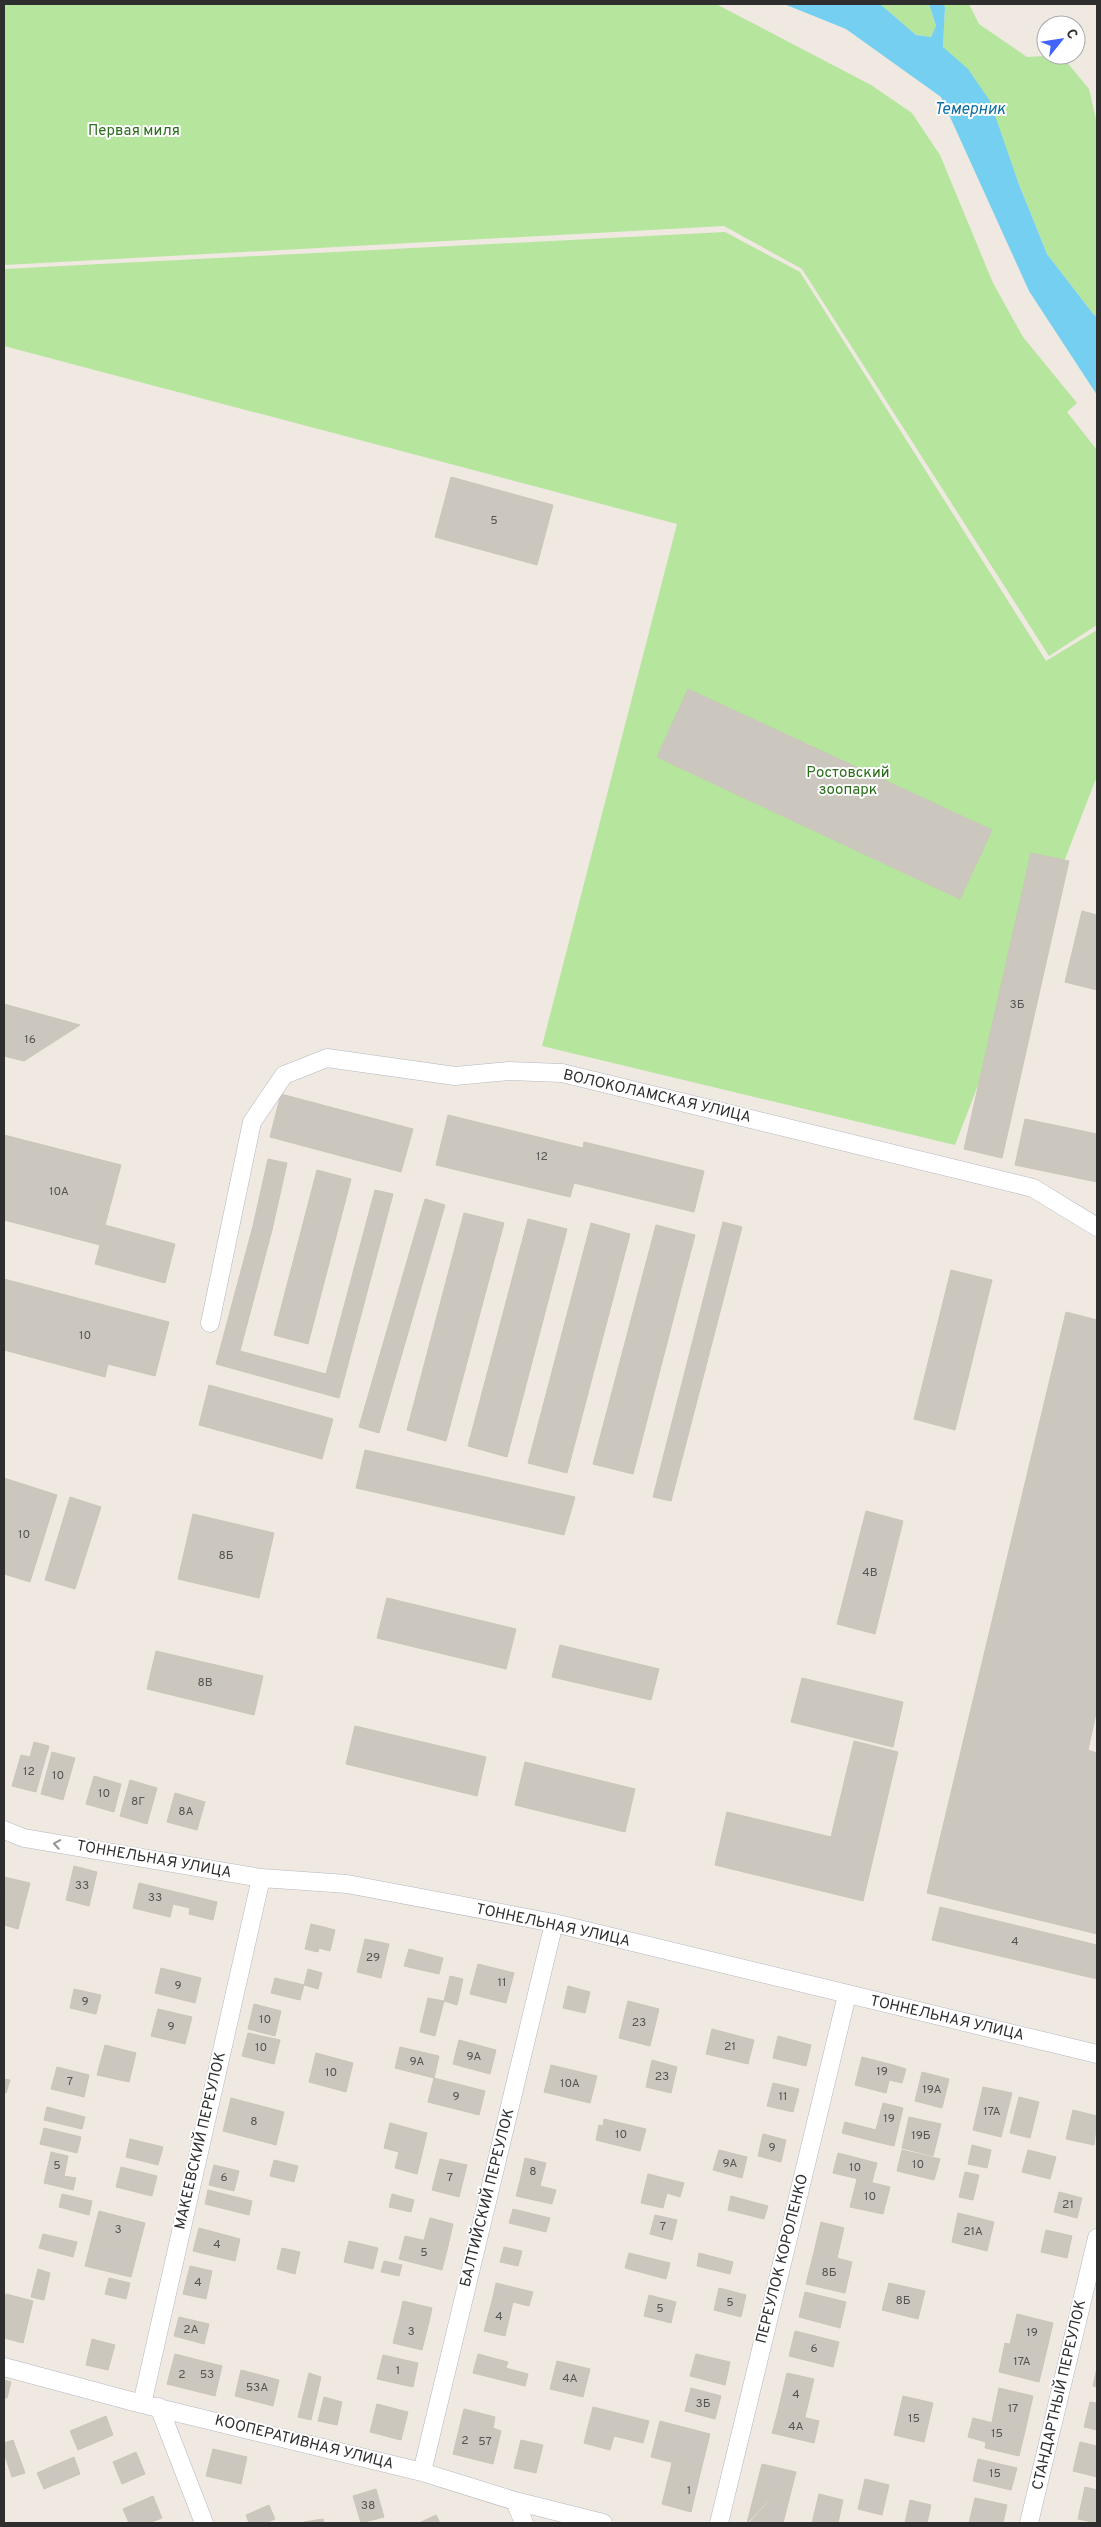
<svg xmlns="http://www.w3.org/2000/svg" width="1101" height="2527" font-family="Overpass,sans-serif">
	<style>
		.green { fill: #b6e59e }
		.water { fill: #75cff0 }
		.building { fill: #cbc7bf; stroke: #cbc5ba }
		.lines { fill: none; stroke-linecap: round; stroke-linejoin: round }
		.street-casing { stroke: #b4b7c1; stroke-width: 19 }
		.street { stroke: #fff; stroke-width: 18 }
		.oneway { stroke: #969696 }
		.labels { text-anchor: middle; dominant-baseline: central; stroke-width: 4; stroke-linejoin: round; paint-order: stroke }
		.number-label { font-size: 12px; fill: #555452 }
		.park-label { font-size: 15px; fill: #2c6e1b; stroke: #fff }
		.street-label { font-size: 15px; fill: #2e2e2e; stroke: #fff }
		.water-label { font-size: 16px; font-style: italic; fill: #0d6fa3; stroke: #fff }
	</style>
	<rect width="100%" height="100%" fill="#efe9e1"/>
	<!-- green -->
	<path class="green" d="M4 4H716L871 85 912 113 940 155 993 283 1023 337 1077 403 1067 412 1097 450V625L1049 656 802 269 724 226 4 265Z
		M880 4H929L936 27 931 37 916 35Z
		M943 4H969L979 24 1027 57 1061 55 1089 89 1097 124V316L1094 315 1047 254 1018 182 943 47 945 8Z
		M725 232 800 272 1046 661 1097 630V776L955 1145 542 1046 677 524 4 346V269Z"/>
	<!-- water -->
	<path class="water" d="M784 4H880L916 35 931 37 936 26 929 4H943L945 7 943 47 968 69 990 101 1018 182 1047 254 1094 315 1097 316V395L1029 291 941 97 846 29Z"/>
	<!-- building -->
	<path class="building" d="M451 477 553 505 537 565 435 537Z
		M688 689 992 830 960 899 657 757Z
		M1031 853 1069 861 1002 1158 964 1149Z
		M1082 911 1097 915V990L1065 982Z
		M4 1004 80 1025 24 1061 4 1056Z
		M281 1094 413 1129 401 1172 270 1137Z
		M448 1115 583 1148 584 1142 704 1171 694 1212 574 1183 570 1197 436 1165Z
		M1025 1119 1097 1134V1182L1015 1165Z
		M4 1135 121 1165 105 1225 175 1244 165 1283 95 1264 100 1245 4 1220Z
		M268 1159 287 1163 272 1230 240 1351 326 1374 375 1190 393 1194 339 1398 216 1364 253 1226Z
		M317 1170 351 1179 308 1344 274 1335Z
		M425 1199 445 1205 379 1433 359 1427Z
		M464 1213 504 1223 446 1441 407 1430Z
		M528 1219 567 1229 507 1457 468 1446Z
		M723 1222 742 1227 671 1501 653 1497Z
		M591 1223 630 1234 567 1473 528 1463Z
		M656 1225 695 1235 633 1474 593 1464Z
		M951 1270 992 1280 955 1430 914 1419Z
		M4 1279 169 1322 155 1376 108 1364 105 1377 4 1350Z
		M1066 1312 1097 1320V1709L1088 1750 1097 1753V1934L927 1893Z
		M209 1385 333 1419 322 1459 199 1425Z
		M365 1450 575 1497 564 1535 356 1488Z
		M4 1478 57 1495 30 1582 4 1574Z
		M70 1497 101 1507 75 1589 45 1580Z
		M866 1511 903 1521 875 1634 837 1624Z
		M193 1514 274 1533 259 1598 178 1579Z
		M387 1598 516 1629 506 1669 377 1638Z
		M560 1645 659 1669 651 1700 552 1677Z
		M156 1651 263 1676 254 1715 147 1689Z
		M802 1678 903 1702 893 1747 791 1722Z
		M355 1726 486 1757 477 1796 346 1764Z
		M854 1741 898 1752 863 1901 715 1865 727 1812 831 1837Z
		M34 1742 49 1746 36 1792 12 1786 21 1755 30 1757Z
		M52 1752 75 1758 63 1800 41 1794Z
		M525 1762 635 1789 625 1832 515 1805Z
		M94 1776 121 1784 114 1812 86 1804Z
		M130 1780 157 1788 147 1824 120 1816Z
		M175 1793 205 1802 197 1830 167 1822Z
		M74 1866 97 1872 89 1906 66 1900Z
		M4 1877 18 1929 4 1925Z
		M4 1877 30 1883 18 1929Z
		M139 1883 176 1892 170 1917 133 1908Z
		M176 1892 217 1902 189 1914 190 1908 173 1904Z
		M217 1902 213 1920 189 1914Z
		M940 1907 1097 1945V1979L932 1940Z
		M311 1924 318 1952 305 1949Z
		M311 1924 324 1927 318 1952Z
		M324 1927 335 1930 330 1951 319 1948Z
		M365 1939 389 1944 381 1978 357 1972Z
		M409 1949 443 1958 439 1974 404 1966Z
		M478 1964 514 1973 470 1994Z
		M161 1968 201 1978 195 2003 155 1993Z
		M308 1969 322 1973 318 1989 304 1985Z
		M514 1973 506 2003 470 1994Z
		M450 1976 463 1979 457 2005 444 2001Z
		M275 1978 304 1985 300 2000 271 1993Z
		M568 1986 585 2013 563 2008Z
		M568 1986 590 1992 585 2013Z
		M74 1989 101 1995 96 2014 70 2008Z
		M428 1998 444 2001 435 2036 420 2032Z
		M628 2001 659 2009 650 2046 619 2038Z
		M254 2004 281 2011 275 2036 248 2029Z
		M158 2009 192 2017 185 2044 151 2036Z
		M712 2029 754 2040 748 2064 706 2054Z
		M248 2033 280 2040 274 2064 242 2056Z
		M778 2036 811 2045 773 2058Z
		M459 2040 496 2050 490 2074 453 2064Z
		M105 2045 136 2053 129 2082 97 2075Z
		M811 2045 806 2066 773 2058Z
		M400 2047 439 2056 434 2078 395 2068Z
		M316 2053 353 2063 346 2092 309 2082Z
		M862 2057 886 2093 855 2085Z
		M862 2057 893 2065 886 2093Z
		M652 2060 677 2067 671 2093 646 2087Z
		M551 2065 597 2076 590 2103 544 2092Z
		M893 2065 906 2069 902 2083 889 2080Z
		M57 2067 89 2075 84 2097 51 2089Z
		M922 2072 949 2079 942 2108 915 2101Z
		M434 2078 485 2091 479 2115 428 2102Z
		M4 2079 10 2080 6 2093 4 2092Z
		M773 2083 799 2089 793 2112 767 2106Z
		M983 2087 1012 2093 1001 2137 973 2130Z
		M1019 2097 1039 2102 1030 2138 1010 2133Z
		M231 2098 284 2112 276 2145 223 2131Z
		M883 2103 903 2108 894 2146 873 2141Z
		M47 2107 85 2117 82 2129 44 2120Z
		M1073 2110 1097 2116V2119L1066 2139Z
		M909 2117 941 2124 933 2156 902 2148Z
		M604 2119 646 2129 640 2151 596 2140 599 2125 603 2126Z
		M1097 2119 1094 2145 1066 2139Z
		M845 2122 876 2130 873 2141 842 2133Z
		M390 2123 427 2133 421 2158 384 2148Z
		M44 2128 81 2137 77 2153 40 2144Z
		M763 2134 786 2140 781 2162 758 2156Z
		M130 2139 163 2147 158 2165 126 2157Z
		M972 2145 991 2150 987 2168 968 2164Z
		M719 2150 747 2157 742 2178 713 2170Z
		M902 2150 940 2159 934 2180 897 2171Z
		M1028 2150 1056 2157 1050 2179 1022 2172Z
		M51 2152 68 2156 64 2176 76 2178 73 2190 44 2183Z
		M399 2152 421 2158 417 2174 395 2168Z
		M838 2153 877 2163 872 2182 833 2173Z
		M525 2158 546 2163 540 2186 520 2181Z
		M440 2159 467 2165 459 2197 432 2190Z
		M274 2160 298 2166 294 2182 270 2176Z
		M214 2165 239 2171 234 2191 209 2185Z
		M121 2167 157 2176 152 2196 116 2187Z
		M965 2172 979 2175 973 2200 959 2197Z
		M648 2174 684 2183 680 2197 667 2193 663 2208 641 2203Z
		M857 2179 890 2187 883 2214 850 2207Z
		M520 2181 556 2190 552 2204 516 2196Z
		M208 2190 252 2201 249 2215 205 2204Z
		M1059 2192 1082 2198 1077 2218 1054 2212Z
		M62 2194 92 2201 89 2215 59 2207Z
		M392 2194 414 2200 411 2212 389 2207Z
		M731 2196 768 2206 764 2219 728 2210Z
		M513 2209 550 2218 546 2232 509 2223Z
		M99 2211 145 2223 138 2250 92 2238Z
		M958 2213 994 2222 987 2251 952 2242Z
		M655 2215 677 2220 672 2240 650 2234Z
		M430 2218 453 2224 448 2246 424 2240Z
		M821 2222 844 2228 837 2258 814 2252Z
		M199 2228 240 2239 235 2261 193 2251Z
		M1046 2230 1072 2236 1067 2258 1041 2252Z
		M43 2234 77 2242 73 2257 39 2248Z
		M405 2236 448 2246 442 2270 399 2259Z
		M92 2238 138 2250 131 2277 85 2266Z
		M349 2241 378 2248 373 2269 344 2262Z
		M504 2247 522 2251 518 2266 500 2262Z
		M282 2248 300 2252 295 2274 277 2269Z
		M814 2252 852 2262 845 2293 806 2284Z
		M629 2253 670 2263 666 2279 625 2268Z
		M699 2253 733 2262 730 2274 697 2266Z
		M384 2261 402 2265 399 2276 381 2272Z
		M190 2266 212 2271 206 2299 183 2294Z
		M38 2269 50 2273 44 2300 31 2297Z
		M109 2278 130 2283 126 2299 105 2294Z
		M496 2283 533 2292 529 2306 493 2297Z
		M889 2283 925 2291 918 2319 882 2310Z
		M719 2288 746 2295 741 2317 714 2310Z
		M805 2292 846 2302 840 2328 799 2317Z
		M6 2294 33 2301 23 2343 4 2338V2304Z
		M649 2295 676 2302 671 2323 644 2316Z
		M493 2297 513 2302 505 2336 484 2331Z
		M403 2301 432 2308 429 2322 400 2315Z
		M1017 2314 1053 2323 1046 2353 1010 2344Z
		M400 2315 429 2322 422 2350 393 2343Z
		M179 2317 209 2324 204 2344 174 2336Z
		M795 2331 839 2342 833 2367 789 2356Z
		M92 2339 115 2345 108 2370Z
		M92 2339 108 2370 86 2365Z
		M1005 2343 1046 2353 1039 2382 999 2372Z
		M175 2354 222 2366 167 2384Z
		M478 2354 508 2362 506 2368 528 2374 525 2386 473 2373Z
		M696 2354 730 2362 725 2385 690 2376Z
		M383 2355 418 2363 413 2387 377 2379Z
		M557 2361 590 2369 583 2397 550 2389Z
		M222 2366 215 2396 167 2384Z
		M1097 2368V2387L1093 2386Z
		M241 2370 279 2380 273 2406 235 2396Z
		M309 2373 321 2377 311 2420 298 2417Z
		M787 2373 814 2379 805 2417 778 2411Z
		M4 2380 11 2382 7 2398H4Z
		M691 2388 721 2396 715 2419 685 2411Z
		M999 2388 1033 2396 1025 2431 992 2422Z
		M903 2396 933 2403 924 2442 894 2435Z
		M324 2397 342 2402 337 2425 318 2421Z
		M1090 2402 1097 2403V2430L1084 2427Z
		M377 2404 408 2412 401 2440Z
		M377 2404 401 2440 370 2432Z
		M593 2407 649 2421 643 2443 614 2436 610 2450 584 2443Z
		M464 2409 495 2417 493 2428 453 2454Z
		M778 2411 819 2421 814 2443 772 2433Z
		M106 2416 78 2450 70 2431Z
		M106 2416 113 2435 78 2450Z
		M973 2418 1025 2431 1019 2456 985 2448 986 2442 968 2437Z
		M660 2421 710 2434 701 2470 651 2457Z
		M493 2428 501 2431 493 2464 453 2454Z
		M13 2440 25 2473 12 2477 4 2453V2443Z
		M521 2440 543 2445 536 2473 514 2468Z
		M1080 2442 1097 2446V2477L1073 2471Z
		M213 2449 247 2457 241 2484Z
		M213 2449 241 2484 206 2476Z
		M136 2452 145 2474 122 2484 113 2462Z
		M74 2457 80 2474 44 2489 37 2473Z
		M978 2459 1017 2468 1011 2490 973 2481Z
		M672 2463 701 2470 691 2512Z
		M672 2463 691 2512 662 2504Z
		M762 2464 796 2472 747 2523Z
		M796 2472 783 2523H749Z
		M865 2479 889 2485 882 2515 858 2509Z
		M1085 2487 1097 2490V2523L1078 2519Z
		M376 2489 384 2517 361 2523 353 2496Z
		M819 2494 843 2500 838 2523H812Z
		M153 2496 162 2518 149 2523H129L123 2509Z
		M975 2498 1007 2505 1003 2523H969Z
		M910 2500 931 2505 927 2523H905Z
		M269 2505 275 2519 266 2523H249L246 2515Z
		M436 2515 440 2523H419Z
		M323 2519 324 2523H304V2522Z"/>
	<g class="lines">
		<defs>
			<path id="street" d="M210 1323 252 1122 284 1075 327 1058 455 1076 509 1071 562 1073 1033 1188 1097 1227
				M4 1830 24 1838 261 1878 347 1884 554 1923 1097 2054
				M4 2367 142 2404 422 2472 515 2501 603 2523
				M142 2404 261 1878
				M159 2407 204 2523
				M422 2472 554 1923
				M515 2501 524 2523
				M719 2523 847 1995
				M1029 2523 1097 2238"/>
		</defs>
		<!-- street casing -->
		<use href="#street" class="street-casing"/>
		<!-- street -->
		<use href="#street" class="street"/>
	</g>
	<!-- one-way arrows -->
	<defs><path id="oneway-chevron" d="M-2-3.5L2.5 0L-2 3.5" fill="none" stroke-width="1.6" stroke-linecap="round" stroke-linejoin="round" transform="scale(1.25)"/></defs>
	<use class="oneway" href="#oneway-chevron" transform="translate(57 1844) rotate(-170)"/>
	<g class="labels">
		<!-- number labels -->
		<g class="number-label">
			<text x="494" y="521">5</text>
			<text x="1017" y="1005">3Б</text>
			<text x="30" y="1040">16</text>
			<text x="542" y="1157">12</text>
			<text x="59" y="1192">10А</text>
			<text x="85" y="1336">10</text>
			<text x="24" y="1535">10</text>
			<text x="226" y="1556">8Б</text>
			<text x="870" y="1573">4В</text>
			<text x="205" y="1683">8В</text>
			<text x="29" y="1772">12</text>
			<text x="58" y="1776">10</text>
			<text x="104" y="1794">10</text>
			<text x="138" y="1802">8Г</text>
			<text x="186" y="1812">8А</text>
			<text x="82" y="1886">33</text>
			<text x="155" y="1898">33</text>
			<text x="1015" y="1942">4</text>
			<text x="373" y="1958">29</text>
			<text x="502" y="1983">11</text>
			<text x="178" y="1986">9</text>
			<text x="85" y="2002">9</text>
			<text x="265" y="2020">10</text>
			<text x="639" y="2023">23</text>
			<text x="171" y="2027">9</text>
			<text x="730" y="2047">21</text>
			<text x="261" y="2048">10</text>
			<text x="474" y="2057">9А</text>
			<text x="417" y="2062">9А</text>
			<text x="882" y="2072">19</text>
			<text x="331" y="2073">10</text>
			<text x="662" y="2077">23</text>
			<text x="70" y="2082">7</text>
			<text x="570" y="2084">10А</text>
			<text x="932" y="2090">19А</text>
			<text x="456" y="2097">9</text>
			<text x="783" y="2097">11</text>
			<text x="992" y="2112">17А</text>
			<text x="889" y="2119">19</text>
			<text x="254" y="2122">8</text>
			<text x="621" y="2135">10</text>
			<text x="921" y="2136">19Б</text>
			<text x="772" y="2148">9</text>
			<text x="730" y="2164">9А</text>
			<text x="918" y="2165">10</text>
			<text x="57" y="2166">5</text>
			<text x="855" y="2168">10</text>
			<text x="533" y="2172">8</text>
			<text x="224" y="2178">6</text>
			<text x="450" y="2178">7</text>
			<text x="870" y="2197">10</text>
			<text x="1068" y="2205">21</text>
			<text x="663" y="2227">7</text>
			<text x="118" y="2230">3</text>
			<text x="973" y="2232">21А</text>
			<text x="217" y="2245">4</text>
			<text x="424" y="2253">5</text>
			<text x="829" y="2273">8Б</text>
			<text x="198" y="2283">4</text>
			<text x="903" y="2301">8Б</text>
			<text x="730" y="2303">5</text>
			<text x="660" y="2309">5</text>
			<text x="499" y="2317">4</text>
			<text x="191" y="2330">2А</text>
			<text x="411" y="2332">3</text>
			<text x="1032" y="2333">19</text>
			<text x="814" y="2349">6</text>
			<text x="1022" y="2362">17А</text>
			<text x="398" y="2371">1</text>
			<text x="182" y="2375">2</text>
			<text x="207" y="2375">53</text>
			<text x="570" y="2379">4А</text>
			<text x="257" y="2388">53А</text>
			<text x="796" y="2395">4</text>
			<text x="703" y="2404">3Б</text>
			<text x="1013" y="2409">17</text>
			<text x="914" y="2419">15</text>
			<text x="796" y="2427">4А</text>
			<text x="997" y="2434">15</text>
			<text x="465" y="2441">2</text>
			<text x="485" y="2442">57</text>
			<text x="995" y="2474">15</text>
			<text x="689" y="2491">1</text>
			<text x="368" y="2506">38</text>
		</g>
		<!-- park labels -->
		<g class="park-label">
			<text x="134" y="131">Первая миля</text>
			<text x="848" y="773">Ростовский<tspan x="848" dy="17">зоопарк</tspan></text>
		</g>
		<!-- street labels -->
		<g class="street-label">
			<text transform="translate(657 1097) rotate(13)">ВОЛОКОЛАМСКАЯ УЛИЦА</text>
			<text transform="translate(154 1860) rotate(10)">ТОННЕЛЬНАЯ УЛИЦА</text>
			<text transform="translate(553 1926) rotate(12)">ТОННЕЛЬНАЯ УЛИЦА</text>
			<text transform="translate(947 2019) rotate(13)">ТОННЕЛЬНАЯ УЛИЦА</text>
			<text transform="translate(201 2141) rotate(-77)">МАКЕЕВСКИЙ ПЕРЕУЛОК</text>
			<text transform="translate(488 2198) rotate(-76)">БАЛТИЙСКИЙ ПЕРЕУЛОК</text>
			<text transform="translate(783 2259) rotate(-76)">ПЕРЕУЛОК КОРОЛЕНКО</text>
			<text transform="translate(1060 2395) rotate(-77)">СТАНДАРТНЫЙ ПЕРЕУЛОК</text>
			<text transform="translate(304 2443) rotate(14)">КООПЕРАТИВНАЯ УЛИЦА</text>
		</g>
		<!-- water labels -->
		<g class="water-label">
			<text x="970" y="110">Темерник</text>
		</g>
	</g>
	<!-- border -->
	<rect width="1101" height="2527" fill="none" stroke="#2e2e2e" stroke-width="10"/>
	<!-- north arrow -->
	<g transform="translate(1061 40) rotate(60)"><circle r="24" fill="#ffffff" stroke="#ababab"/>
	<path d="M0-4L9 19L0 12L-9 19Z" fill="#4264fb"/>
	<text y="-8" font-size="14" font-weight="bold" text-anchor="middle" fill="#2e2e2e">С</text>
	</g>
</svg>
